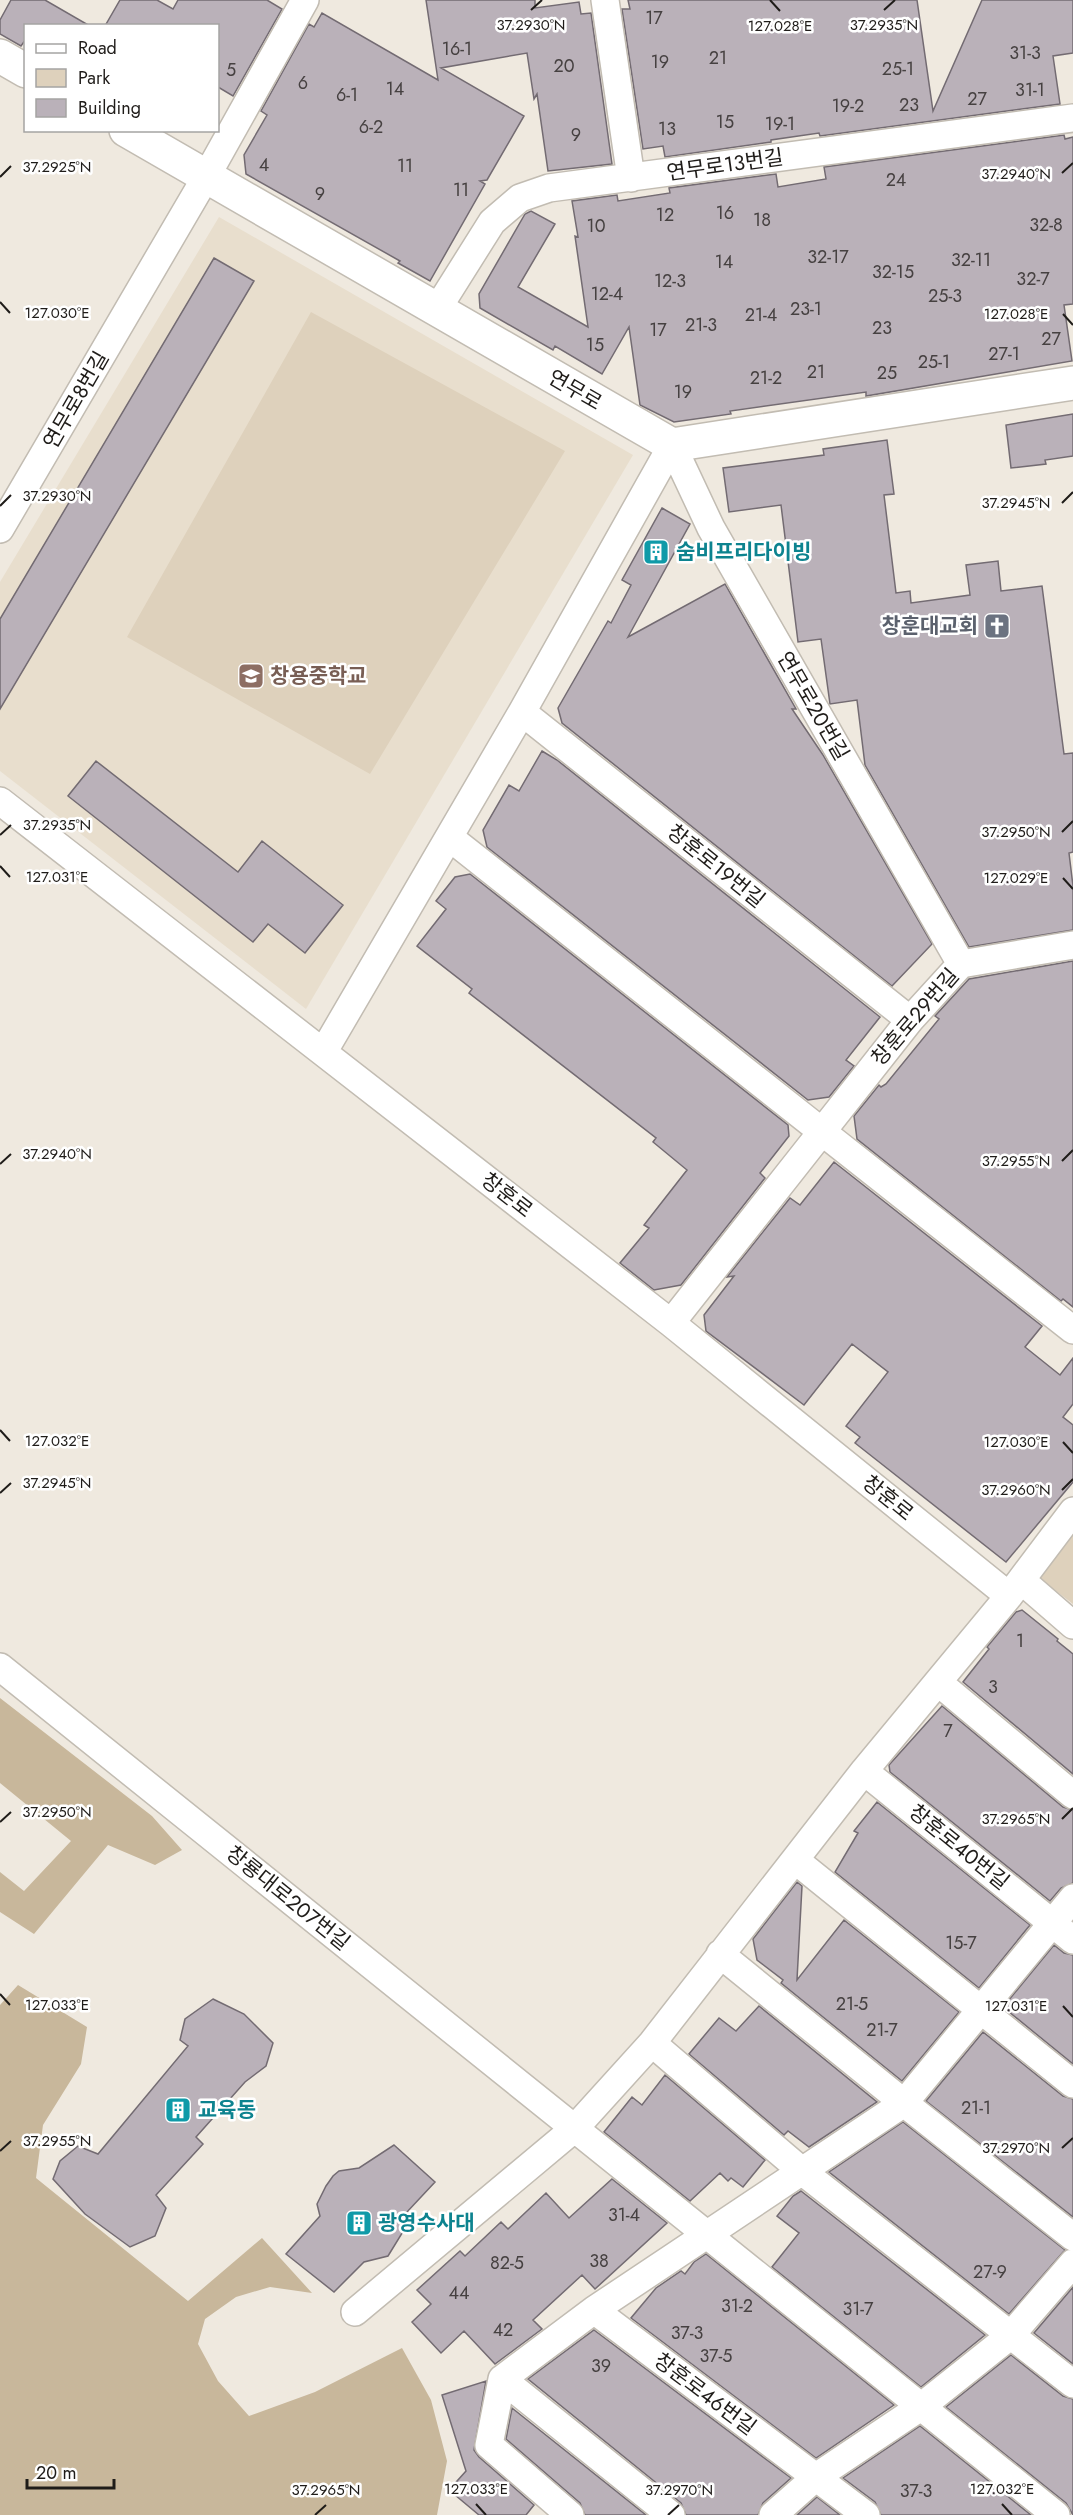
<svg xmlns="http://www.w3.org/2000/svg" width="1073" height="2515" font-family="Jost,'Noto Sans KR',sans-serif">
	<style>
		.built { fill: #e8decd }
		.green { fill: #ded1bc }
		.forest { fill: #c8b79b }
		.building { fill: #bab1b9; stroke: #736b72; stroke-width: 1.5 }
		.lines { fill: none; stroke-linecap: round; stroke-linejoin: round }
		.minor-casing { stroke: #c2bcb2; stroke-width: 30 }
		.tertiary-casing { stroke: #c2bcb2; stroke-width: 36 }
		.minor { stroke: #fff; stroke-width: 27 }
		.tertiary { stroke: #fff; stroke-width: 33 }
		.ticks { fill: none; stroke: #1f1c19; stroke-width: 2 }
		.labels { text-anchor: middle; dominant-baseline: central; stroke-width: 5; stroke-linejoin: round; paint-order: stroke }
		.number-label { font-size: 18px; fill: #464141 }
		.street-label { font-size: 21px; fill: #1f1c19; stroke: #fff }
		.culture-label { font-size: 21px; font-weight: bold; fill: #0d838f; stroke: #fff; text-anchor: start }
		.worship-label { font-size: 21px; font-weight: bold; fill: #5b616d; stroke: #fff; text-anchor: end }
		.education-label { font-size: 21px; font-weight: bold; fill: #785e54; stroke: #fff; text-anchor: start }
		.ticks-label { font-size: 15px; text-anchor: middle; fill: #1f1c19; stroke: #fff; stroke-width: 5; stroke-linejoin: round; paint-order: stroke }
	</style>
	<rect width="100%" height="100%" fill="#efe9df"/>
	<!-- built -->
	<path class="built" d="M219 217 633 455 306 1009 0 771V582Z"/>
	<!-- green -->
	<path class="green" d="M311 312 565 451 370 774 127 637Z
		M1073 1526V1604L1034 1574Z"/>
	<!-- forest -->
	<path class="forest" d="M0 1698 152 1816 182 1850 155 1865 108 1845 34 1934 0 1912V1872L24 1891 71 1841 0 1783Z
		M18 1985 87 2027 81 2064 43 2125 36 2178 188 2301 262 2238 312 2293 270 2287 236 2297 205 2319 198 2344 218 2381 249 2416 315 2392 402 2348 431 2400 447 2461 437 2515H0V2005Z"/>
	<!-- building -->
	<path class="building" d="M11 0H45L90 26H26V39L21 46 0 34V20Z
		M120 0H157L173 9 178 0H267L282 9 233 96 218 87V26H105Z
		M426 0H535V8L579 2 581 14 591 13 612 164 548 171 537 94 534 99 527 53 441 68 524 116 487 180 480 181 485 184 430 281 398 263 400 261 246 174 244 155 267 115 261 111 309 24 314 27 322 13 438 80Z
		M628 0H917L933 111 982 0H1073V53L1053 56 1060 104 820 136 819 133 771 140V142L665 157 663 146 643 149 622 9H630Z
		M1064 135 1065 139 1073 137V304L1064 305 1072 361 866 396V392L730 411 731 414 674 422 640 405 629 327 602 374 555 346 553 350 480 308 479 294 525 214 531 211 555 224 518 287 588 327 575 236 578 237 572 201 617 195 618 201 670 193 669 188 776 174 778 187 826 179 824 167Z
		M214 258 254 281 0 709V619Z
		M1073 414V456L1045 460 1046 464 1011 468 1006 425Z
		M887 440 894 494 884 495 896 593 910 591 911 603 970 595 966 565 998 561 1001 591 1042 586 1064 754 1073 753V852L1069 853 1073 886V930L969 947 865 765 857 700 830 704 821 639 798 642 781 505 729 512 723 468 824 455 823 449Z
		M662 508 690 524 628 637 725 584 796 709H792L823 755 932 944 892 986 562 723 558 708 608 621 611 623 631 585 622 580Z
		M542 751 557 760 880 1017 846 1060 854 1066 829 1097 808 1100 487 847 483 830 509 785 519 791Z
		M96 761 238 872 262 841 343 905 305 953 268 924 253 942 68 796Z
		M470 874 788 1125 789 1136 760 1173 765 1178 681 1285 654 1290 620 1263 649 1228 644 1225 687 1170 653 1142 656 1138 469 993 472 989 417 946 446 909 436 901 455 877Z
		M1073 961V1307L1063 1299 1061 1301 857 1139 854 1116 879 1085 881 1087 886 1084 939 1019 935 1016 969 979Z
		M834 1162 1042 1326 1025 1347 1060 1375 1073 1358V1404L1063 1417 1073 1425V1482L1006 1562 855 1443 860 1437 846 1426 888 1372 852 1344 804 1405 706 1331 704 1315 734 1276 727 1277 790 1198 800 1205Z
		M1022 1610 1058 1639 1057 1641 1073 1654V1774L963 1682 989 1649 987 1647 1016 1612Z
		M942 1706 1063 1807 1073 1810V1883L1061 1888 1050 1901 890 1772 889 1765Z
		M877 1802 1030 1925 979 1988 835 1872 858 1833 854 1831Z
		M797 1882 802 1886 797 1980 844 1920 959 2012 902 2081 781 1983 783 1980 757 1960 753 1939Z
		M1054 1945 1064 1953 1073 1955V2064L1003 2007Z
		M213 1999 244 2014 273 2043 266 2066 245 2082 196 2137 203 2144 156 2195 166 2208 155 2236 130 2247 85 2214 53 2179 60 2161 78 2146 98 2154 188 2046 180 2040 185 2019Z
		M759 2006 877 2102 809 2147 788 2131 784 2135 689 2054 719 2018 736 2031Z
		M983 2032 1063 2096 1073 2099V2217L926 2101Z
		M665 2075 765 2160 743 2187 731 2178 728 2181 720 2173 690 2201 604 2132 632 2097 642 2105Z
		M903 2122 1065 2250 1009 2314 829 2172Z
		M394 2145 435 2182 406 2213 404 2230 388 2256 364 2262 334 2292 286 2254 320 2216 317 2204 326 2186 333 2176 339 2171 359 2168Z
		M612 2179 667 2223 595 2289 582 2275 533 2320 542 2329 495 2364 464 2331 441 2353 412 2322 431 2304 417 2290 460 2251 465 2256 501 2222 508 2229 546 2193 569 2218Z
		M801 2191 985 2335 921 2387 772 2267 799 2233 777 2216 793 2196Z
		M706 2254 894 2405 816 2458 631 2318 656 2288 681 2271 685 2274 694 2262Z
		M1073 2287V2364L1034 2333Z
		M594 2330 791 2478 763 2503 758 2515H686L681 2503 528 2379Z
		M1011 2355 1063 2396 1073 2399V2515L1066 2503 946 2407Z
		M486 2381 474 2450 479 2457 534 2505 526 2515H479L449 2490 466 2471 442 2395Z
		M512 2408 646 2515H585L580 2503 506 2439Z
		M920 2426 1031 2515H881L875 2502 843 2478Z
		M817 2497 840 2515H797Z"/>
	<g class="lines">
		<defs>
			<path id="minor" d="M605 0 631 178
				M436 311 492 222 520 198 549 188 1073 118
				M672 445 711 528 961 964
				M0 529 206 177 305 0
				M522 712 910 1020
				M0 801 671 1323 1009 1596
				M449 837 1073 1330
				M324 1051 522 712 672 445
				M671 1323 910 1020 961 964 1073 945
				M1021 1580 1073 1625
				M0 1667 1056 2515
				M939 1683 1073 1795
				M864 1771 1073 1940
				M795 1860 1073 2084
				M720 1954 904 2103 1073 2237
				M652 2043 803 2172 1073 2384
				M594 2310 866 2515
				M355 2312 575 2128 652 2043 864 1771 1009 1596 1073 1511
				M502 2379 671 2515
				M570 2515 489 2445 502 2379 594 2310 904 2103 1073 1898
				M773 2515 816 2477 922 2406 1011 2335 1073 2263"/>
			<path id="tertiary" d="M0 56 26 71
				M126 130 672 445 1073 383"/>
		</defs>
		<!-- minor casing -->
		<use href="#minor" class="minor-casing"/>
		<!-- tertiary casing -->
		<use href="#tertiary" class="tertiary-casing"/>
		<!-- minor -->
		<use href="#minor" class="minor"/>
		<!-- tertiary -->
		<use href="#tertiary" class="tertiary"/>
	</g>
	<!-- ticks -->
	<path class="ticks" d="M770 0 780 11M531 10 542 0M884 10 895 0M1062 173 1073 163M0 177 11 166M0 302 10 313M1063 314 1073 325M1062 503 1073 492M0 506 11 495M1062 832 1073 821M0 835 11 825M0 866 10 877M1063 878 1073 889M1062 1161 1073 1150M0 1164 11 1154M0 1430 10 1441M1063 1442 1073 1453M1062 1490 1073 1479M0 1493 11 1483M1062 1819 1073 1808M0 1822 11 1812M0 1994 10 2005M1063 2006 1073 2017M1062 2148 1073 2138M0 2151 11 2141M476 2504 486 2515M1002 2504 1012 2515M315 2515 326 2505M668 2515 679 2505"/>
	<!-- icons -->
	<defs>
		<symbol id="building-square" viewBox="-11 -11 22 22"><rect x="-9" y="-9" width="18" height="18" rx="4" fill="#0f9aa8" stroke="#fff"/><path d="M-4-6H4V6H1V3H-1V6H-4ZM-2.5-4.3h1.7v1.8h-1.7ZM.8-4.3h1.7v1.8H.8ZM-2.5-1h1.7V.8h-1.7ZM.8-1h1.7V.8H.8Z" fill="#fff"/></symbol>
		<symbol id="church-square" viewBox="-11 -11 22 22"><rect x="-9" y="-9" width="18" height="18" rx="4" fill="#6b7280" stroke="#fff"/><path d="M-1.2-6h2.4v3.5h3.3v2.4h-3.3V6h-2.4V-.1h-3.3v-2.4h3.3Z" fill="#fff"/></symbol>
		<symbol id="school-square" viewBox="-11 -11 22 22"><rect x="-9" y="-9" width="18" height="18" rx="4" fill="#8d6e63" stroke="#fff"/><path d="M0-5L7-2L0 1L-7-2ZM-4 1L0 2.5L4 1V4Q0 6-4 4Z" fill="#fff"/></symbol>
	</defs>
	<g fill-rule="evenodd">
		<use href="#building-square" x="641" y="537" width="30" height="30"/>
		<use href="#church-square" x="982" y="611" width="30" height="30"/>
		<use href="#school-square" x="236" y="661" width="30" height="30"/>
		<use href="#building-square" x="163" y="2095" width="30" height="30"/>
		<use href="#building-square" x="344" y="2208" width="30" height="30"/>
	</g>
	<g class="labels">
		<!-- number labels -->
		<g class="number-label">
			<text x="654" y="18">17</text>
			<text x="457" y="49">16-1</text>
			<text x="1025" y="53">31-3</text>
			<text x="718" y="58">21</text>
			<text x="660" y="62">19</text>
			<text x="564" y="66">20</text>
			<text x="898" y="69">25-1</text>
			<text x="231" y="70">5</text>
			<text x="303" y="83">6</text>
			<text x="395" y="89">14</text>
			<text x="1030" y="90">31-1</text>
			<text x="347" y="95">6-1</text>
			<text x="977" y="99">27</text>
			<text x="909" y="105">23</text>
			<text x="848" y="106">19-2</text>
			<text x="725" y="122">15</text>
			<text x="780" y="124">19-1</text>
			<text x="371" y="127">6-2</text>
			<text x="667" y="129">13</text>
			<text x="576" y="135">9</text>
			<text x="264" y="165">4</text>
			<text x="405" y="166">11</text>
			<text x="896" y="180">24</text>
			<text x="461" y="190">11</text>
			<text x="320" y="194">9</text>
			<text x="725" y="213">16</text>
			<text x="665" y="215">12</text>
			<text x="762" y="220">18</text>
			<text x="1046" y="225">32-8</text>
			<text x="596" y="226">10</text>
			<text x="828" y="257">32-17</text>
			<text x="971" y="260">32-11</text>
			<text x="724" y="262">14</text>
			<text x="893" y="272">32-15</text>
			<text x="1033" y="279">32-7</text>
			<text x="670" y="281">12-3</text>
			<text x="607" y="294">12-4</text>
			<text x="945" y="296">25-3</text>
			<text x="806" y="309">23-1</text>
			<text x="761" y="315">21-4</text>
			<text x="701" y="325">21-3</text>
			<text x="882" y="328">23</text>
			<text x="658" y="330">17</text>
			<text x="1051" y="339">27</text>
			<text x="595" y="345">15</text>
			<text x="1004" y="354">27-1</text>
			<text x="934" y="362">25-1</text>
			<text x="816" y="372">21</text>
			<text x="887" y="373">25</text>
			<text x="766" y="378">21-2</text>
			<text x="683" y="392">19</text>
			<text x="1020" y="1641">1</text>
			<text x="993" y="1687">3</text>
			<text x="948" y="1731">7</text>
			<text x="961" y="1943">15-7</text>
			<text x="852" y="2004">21-5</text>
			<text x="882" y="2030">21-7</text>
			<text x="976" y="2108">21-1</text>
			<text x="624" y="2215">31-4</text>
			<text x="599" y="2261">38</text>
			<text x="507" y="2263">82-5</text>
			<text x="990" y="2272">27-9</text>
			<text x="459" y="2293">44</text>
			<text x="737" y="2306">31-2</text>
			<text x="858" y="2309">31-7</text>
			<text x="503" y="2330">42</text>
			<text x="687" y="2333">37-3</text>
			<text x="716" y="2356">37-5</text>
			<text x="601" y="2366">39</text>
			<text x="916" y="2491">37-3</text>
		</g>
		<!-- street labels -->
		<g class="street-label">
			<text transform="translate(725 165) rotate(-8)">연무로13번길</text>
			<text transform="translate(575 390) rotate(30)">연무로</text>
			<text transform="translate(76 400) rotate(-60)">연무로8번길</text>
			<text transform="translate(813 706) rotate(60)">연무로20번길</text>
			<text transform="translate(716 866) rotate(39)">창훈로19번길</text>
			<text transform="translate(915 1017) rotate(-49)">창훈로29번길</text>
			<text transform="translate(507 1195) rotate(38)">창훈로</text>
			<text transform="translate(888 1498) rotate(39)">창훈로</text>
			<text transform="translate(959 1847) rotate(39)">창훈로40번길</text>
			<text transform="translate(288 1898) rotate(39)">창룡대로207번길</text>
			<text transform="translate(705 2394) rotate(37)">창훈로46번길</text>
		</g>
		<!-- culture labels -->
		<g class="culture-label">
			<text x="676" y="552">숨비프리다이빙</text>
			<text x="198" y="2110">교육동</text>
			<text x="378" y="2223">광영수사대</text>
		</g>
		<!-- worship labels -->
		<g class="worship-label">
			<text x="978" y="626">창훈대교회</text>
		</g>
		<!-- education labels -->
		<g class="education-label">
			<text x="270" y="676">창용중학교</text>
		</g>
	</g>
	<g class="ticks-label">
		<text x="531" y="30">37.2930°N</text>
		<text x="884" y="30">37.2935°N</text>
		<text x="780" y="31">127.028°E</text>
		<text x="57" y="172">37.2925°N</text>
		<text x="1016" y="179">37.2940°N</text>
		<text x="57" y="318">127.030°E</text>
		<text x="1016" y="319">127.028°E</text>
		<text x="57" y="501">37.2930°N</text>
		<text x="1016" y="508">37.2945°N</text>
		<text x="57" y="830">37.2935°N</text>
		<text x="1016" y="837">37.2950°N</text>
		<text x="57" y="882">127.031°E</text>
		<text x="1016" y="883">127.029°E</text>
		<text x="57" y="1159">37.2940°N</text>
		<text x="1016" y="1166">37.2955°N</text>
		<text x="57" y="1446">127.032°E</text>
		<text x="1016" y="1447">127.030°E</text>
		<text x="57" y="1488">37.2945°N</text>
		<text x="1016" y="1495">37.2960°N</text>
		<text x="57" y="1817">37.2950°N</text>
		<text x="1016" y="1824">37.2965°N</text>
		<text x="57" y="2010">127.033°E</text>
		<text x="1016" y="2011">127.031°E</text>
		<text x="57" y="2146">37.2955°N</text>
		<text x="1016" y="2153">37.2970°N</text>
		<text x="476" y="2494">127.033°E</text>
		<text x="1002" y="2494">127.032°E</text>
		<text x="326" y="2495">37.2965°N</text>
		<text x="679" y="2495">37.2970°N</text>
	</g>
	<!-- legend -->
	<rect x="24" y="24" width="195" height="108" fill="#ffffff" stroke="#a5a4a3" stroke-width="1.5"/>
	<rect x="36" y="44" width="30" height="9" fill="#ffffff" stroke="#a5a4a3" stroke-width="1.5"/>
	<text x="78" y="54" font-size="18" fill="#1f1c19">Road</text>
	<rect x="36" y="69" width="30" height="18" fill="#ded1bc" stroke="#a5a4a3" stroke-width="1.5"/>
	<text x="78" y="84" font-size="18" fill="#1f1c19">Park</text>
	<rect x="36" y="99" width="30" height="18" fill="#bab1b9" stroke="#a5a4a3" stroke-width="1.5"/>
	<text x="78" y="114" font-size="18" fill="#1f1c19">Building</text>
	<!-- scale -->
	<path d="M27 2479v9h87v-9" fill="none" stroke="#1f1c19" stroke-width="3"/>
	<text x="36" y="2479" font-size="18" fill="#1f1c19" stroke="#ffffff" stroke-width="4.5" paint-order="stroke">20 m</text>
</svg>
